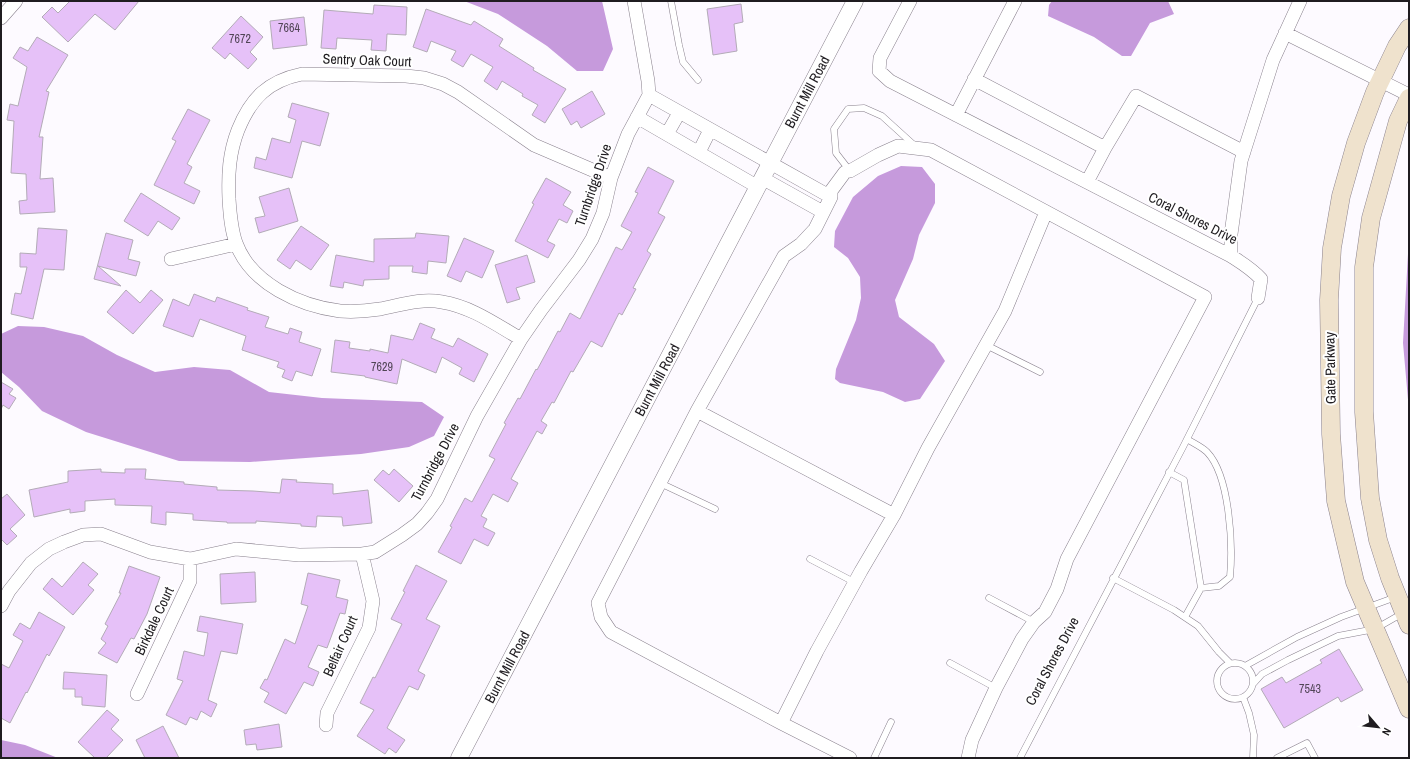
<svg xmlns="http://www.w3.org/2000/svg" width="1410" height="759" font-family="'Archivo Narrow',sans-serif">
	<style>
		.water { fill: #c69adc }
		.building { fill: #e6c1f8; stroke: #b3abb7 }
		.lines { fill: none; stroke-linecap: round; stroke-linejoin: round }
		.service-casing { stroke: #89818d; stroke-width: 7 }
		.minor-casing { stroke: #89818d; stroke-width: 14 }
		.tertiary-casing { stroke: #89818d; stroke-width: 17 }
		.secondary-casing { stroke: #89818d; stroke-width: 19 }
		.service { stroke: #fff; stroke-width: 6 }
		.minor { stroke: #fff; stroke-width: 13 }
		.tertiary { stroke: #fff; stroke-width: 16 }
		.secondary { stroke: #efe2cd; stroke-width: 18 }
		.labels { text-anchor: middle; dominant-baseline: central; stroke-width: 4; stroke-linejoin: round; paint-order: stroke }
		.number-label { font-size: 12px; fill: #514556 }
		.street-label { font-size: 14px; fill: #1f1c20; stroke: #fff }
	</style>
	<rect width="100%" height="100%" fill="#fdfaff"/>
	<!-- water -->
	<path class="water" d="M464 1H602L613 49 603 71H577L547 46 498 14Z
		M1052 1H1168L1174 14 1150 23 1131 56H1122L1094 37 1048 16 1049 5Z
		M901 166 922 167 935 184V203L919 235 913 259 895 300 899 317 934 344 945 361 920 399 905 402 883 392 840 383 835 379 836 369 856 320 861 298 860 277 848 258 834 247 835 231 853 197 878 176Z
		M1409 236V411L1403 343Z
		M18 326 44 327 83 336 117 355 155 372 194 367 230 370 269 392 322 398 422 402 444 417 434 436 409 447 361 454 250 462 179 461 86 432 42 411 19 387 1 372V334Z
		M1 740 25 745 58 758H1Z"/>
	<!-- building -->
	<path class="building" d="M70 1H139L115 30 95 14 68 42 42 17 52 7 58 13Z
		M741 4 743 22 734 24 737 51 713 55 707 9Z
		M374 5 407 7 406 35 387 34 386 51 371 50 372 40 337 38 336 49 321 48 324 10 373 14Z
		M426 9 471 25 474 21 503 39 499 46 534 68 533 70 566 89 545 123 532 115 538 105 522 96 523 94 502 81 497 90 484 81 493 67 471 54 463 67 451 60 456 51 431 41 427 52 413 47Z
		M241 16 263 37 250 52 257 59 248 69 230 53 225 59 212 48Z
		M304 17 307 45 273 49 270 21Z
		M37 37 68 55 46 91 49 92 39 137H43L40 179 53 178 55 212 20 214 19 201 27 200 26 174 11 173 14 121 7 120 10 104 18 106 27 67 13 58 20 47 28 51Z
		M592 91 605 114 581 128 577 121 571 125 562 109Z
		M292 103 329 113 320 146 302 141 292 178 254 168 256 157 266 160 272 138 290 143 296 120 288 117Z
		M188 109 210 120 187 164 192 167 184 183 200 191 194 204 154 185 176 141 172 139Z
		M648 167 674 181 658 213 665 217 647 251 651 254 633 288 636 289 622 315 619 313 602 347 591 341 573 372 571 371 554 403 552 402 541 421 547 425 542 434 537 431 511 479 518 483 508 502 493 494 481 516 487 519 483 527 495 533 488 546 474 539 461 564 438 552 452 527 450 526 465 498 472 502 495 459 489 456 506 424 504 423 518 398 520 399 536 369 537 370 558 331 560 332 570 313 580 319 616 247 622 250 632 232 621 226 638 193 635 192Z
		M546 178 571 192 563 205 573 211 567 223 559 219 547 241 555 245 548 258 515 241 534 204 532 203Z
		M289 188 298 221 259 233 255 218 265 216 259 197Z
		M141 193 180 218 172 230 158 221 148 236 124 221Z
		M301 226 329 245 311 270 296 260 290 269 277 260Z
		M38 228 67 230 64 270 44 269 33 319 11 314 15 293 21 294 27 267H20V253L36 254Z
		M106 233 133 240 128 259 140 262 136 276 98 266 121 286 94 279Z
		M416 233 449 236 446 263 428 261 427 274 412 272 413 266H389V279L364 280 363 286 344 282 343 288 330 286 336 255 374 262V239L415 238Z
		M464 238 494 251 482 278 466 271 461 282 447 276Z
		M527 255 535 282 516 288 520 299 507 303 495 265Z
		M126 290 140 303 151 290 163 300 133 334 107 312Z
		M194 294 215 302 217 297 248 308 247 310 269 317 265 327 288 334 290 328 302 332 299 342 321 349 312 376 296 371 292 381 282 377 285 370 277 367 279 362 242 350 246 336 200 319 193 337 163 326 173 299 189 306Z
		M420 323 435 329 431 338 453 347 458 338 488 354 474 382 459 374 462 368 442 357 436 373 402 359 397 384 365 377V376L331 372 335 340 350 342 349 348 370 351V349L388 353 391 335 413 340Z
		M1 382 13 389 9 394 16 398 9 409 3 405 1 409Z
		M101 469V472L125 473V469H146L145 479 184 482V484L217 487V490L253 491 280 493 282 479 297 480 296 482 333 484V494L368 490 372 523 343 526 342 517 317 516 316 527 301 526V524L256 521V523H227V522L193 520V514L166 512V525L151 523 152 506 115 505V499L85 501V511L70 513V509L34 517 29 490 68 482V471Z
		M394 469 413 486 399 502 374 480 383 470 389 475Z
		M7 494 25 515 10 529 17 536 7 545 1 539V499Z
		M83 562 98 574 88 585 94 590 73 615 43 589 52 578 62 587Z
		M416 565 447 581 426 619 440 626 418 671 425 675 418 690 409 686 387 728 405 740 396 753 389 748 385 754 357 736 374 710 360 703 373 677 375 678 402 624 391 619 405 592 403 591Z
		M129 566 160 577 147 614 134 639 131 638 117 663 98 653 106 643 101 639 108 626 105 624 121 593H119Z
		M255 572 256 602 221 604 220 574Z
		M308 573 340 580 336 597 348 600 345 614 340 613 327 648 318 645 308 667 319 672 313 686 304 682 286 714 264 702 269 693 260 688 265 679 267 680 285 639 295 644 308 606 301 604Z
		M39 612 65 627 49 656 47 654 27 693 26 692 10 723 1 718V664L9 668 23 641 13 635 20 623 30 629Z
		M200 616 243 624 237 654 221 651 208 700 217 704 211 717 201 711 197 720 190 717 186 725 166 715 183 681 177 679 184 651 204 656 208 633 197 631Z
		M1339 649 1363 690 1341 702 1338 697 1284 728 1261 689 1282 677 1286 683 1322 663 1320 660Z
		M64 672 107 675 105 707 82 705V697H75V689H63Z
		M107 710 119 720 111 729 123 740 106 758H95L78 742Z
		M279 724 282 747 257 750 256 744 246 745 244 730Z
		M163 726 179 758H145L136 740Z"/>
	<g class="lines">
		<defs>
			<path id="service" d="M671 1 679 45 683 62 698 80
				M850 171 836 153 834 129 848 109 864 108 882 116 914 145
				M986 345 1040 372
				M1169 472 1184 480 1201 588
				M660 483 715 509
				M810 559 854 582
				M1113 578 1174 610 1198 626 1219 652 1230 663
				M989 598 1034 622
				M1185 617 1201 588 1219 586 1230 577C1233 545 1230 476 1207 452 1202 447 1193 443 1187 439
				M1217 681a18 18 0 1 1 36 0a18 18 0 1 1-36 0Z
				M950 663 996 688
				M1245 666 1297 637 1341 617 1396 597
				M1253 684 1262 674 1288 660 1338 636 1375 629 1403 613
				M1243 697 1249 713 1254 735 1253 758
				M874 758 891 722
				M1020 758 1183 447 1258 298
				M1277 758 1307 743 1315 758"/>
			<path id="minor" d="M634 1 648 81 649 95
				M910 1 880 58 879 71 890 81 1231 256C1242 263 1252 269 1261 279L1258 298
				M1 18 16 1
				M1285 33 1409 95
				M974 79 1105 148
				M649 95 831 197
				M956 115 1015 1
				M637 117 758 187
				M667 134 679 113
				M699 152 710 130
				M762 178 823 212
				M1087 182 1105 148 1136 96 1244 152
				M1231 256V234L1241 161 1273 60 1300 1
				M171 259 236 244
				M521 339C495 324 472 307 442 302 421 298 401 305 380 309 367 311 353 312 340 311 300 306 251 284 236 243 231 229 230 214 229 199 228 175 229 153 238 130 251 98 268 81 302 74L406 76 424 78 443 84 458 92 534 145 611 178
				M697 411 894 515
				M1 606 9 591 31 563 49 549 64 542 83 535 101 534 150 552 190 559 236 549 299 555 362 554 375 552 402 535 417 524 427 513 437 499 477 416 521 339 541 310 579 260 592 239 603 213 611 178 628 134 649 95
				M137 694 190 581V559
				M781 723 817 651 861 571 894 515 928 448 1005 311 1046 212
				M326 725 327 713 369 628 373 601 362 554
				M850 758 781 723 611 632 601 617 598 603 697 411 784 256 801 244 815 229 831 197V191L845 172 850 171 878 155 898 146 931 150 1205 297 1067 559 1057 589 1045 612 1034 622 1022 639 996 688 972 740 968 758"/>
			<path id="tertiary" d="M459 758 855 1"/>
			<path id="secondary" d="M1409 28 1397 46 1375 92 1356 143 1341 196 1332 248 1329 300 1331 434 1336 501 1355 582 1409 709
				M1409 98 1398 121 1371 218 1364 267V412L1370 498 1378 540 1390 578 1409 625"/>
		</defs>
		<!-- service casing -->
		<use href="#service" class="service-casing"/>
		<!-- minor casing -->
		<use href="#minor" class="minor-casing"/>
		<!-- tertiary casing -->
		<use href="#tertiary" class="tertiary-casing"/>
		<!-- secondary casing -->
		<use href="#secondary" class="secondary-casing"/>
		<!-- service -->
		<use href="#service" class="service"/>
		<!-- minor -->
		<use href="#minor" class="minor"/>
		<!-- tertiary -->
		<use href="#tertiary" class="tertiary"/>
		<!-- secondary -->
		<use href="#secondary" class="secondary"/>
	</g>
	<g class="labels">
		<!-- number labels -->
		<g class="number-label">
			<text x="289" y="28">7664</text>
			<text x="240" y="39">7672</text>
			<text x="382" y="367">7629</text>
			<text x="1310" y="689">7543</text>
		</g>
		<!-- street labels -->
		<g class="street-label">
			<text transform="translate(367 60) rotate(2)">Sentry Oak Court</text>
			<text transform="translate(807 92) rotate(-62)">Burnt Mill Road</text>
			<text transform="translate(593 185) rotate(-71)">Turnbridge Drive</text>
			<text transform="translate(1193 218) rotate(27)">Coral Shores Drive</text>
			<text transform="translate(1330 368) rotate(-91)">Gate Parkway</text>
			<text transform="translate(657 380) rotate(-62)">Burnt Mill Road</text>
			<text transform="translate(435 462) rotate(-62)">Turnbridge Drive</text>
			<text transform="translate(154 621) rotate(-65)">Birkdale Court</text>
			<text transform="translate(340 646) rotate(-66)">Belfair Court</text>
			<text transform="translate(1052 661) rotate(-62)">Coral Shores Drive</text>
			<text transform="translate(507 667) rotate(-62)">Burnt Mill Road</text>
		</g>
	</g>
	<!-- border -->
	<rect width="1410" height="759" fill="none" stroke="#1f1c20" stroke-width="4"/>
	<!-- north arrow -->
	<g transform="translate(1378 727) rotate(118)" stroke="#ffffff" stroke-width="3" paint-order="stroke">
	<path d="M0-3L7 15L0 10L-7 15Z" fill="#1f1c20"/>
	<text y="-6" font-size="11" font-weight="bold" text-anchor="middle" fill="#1f1c20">N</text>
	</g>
</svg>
